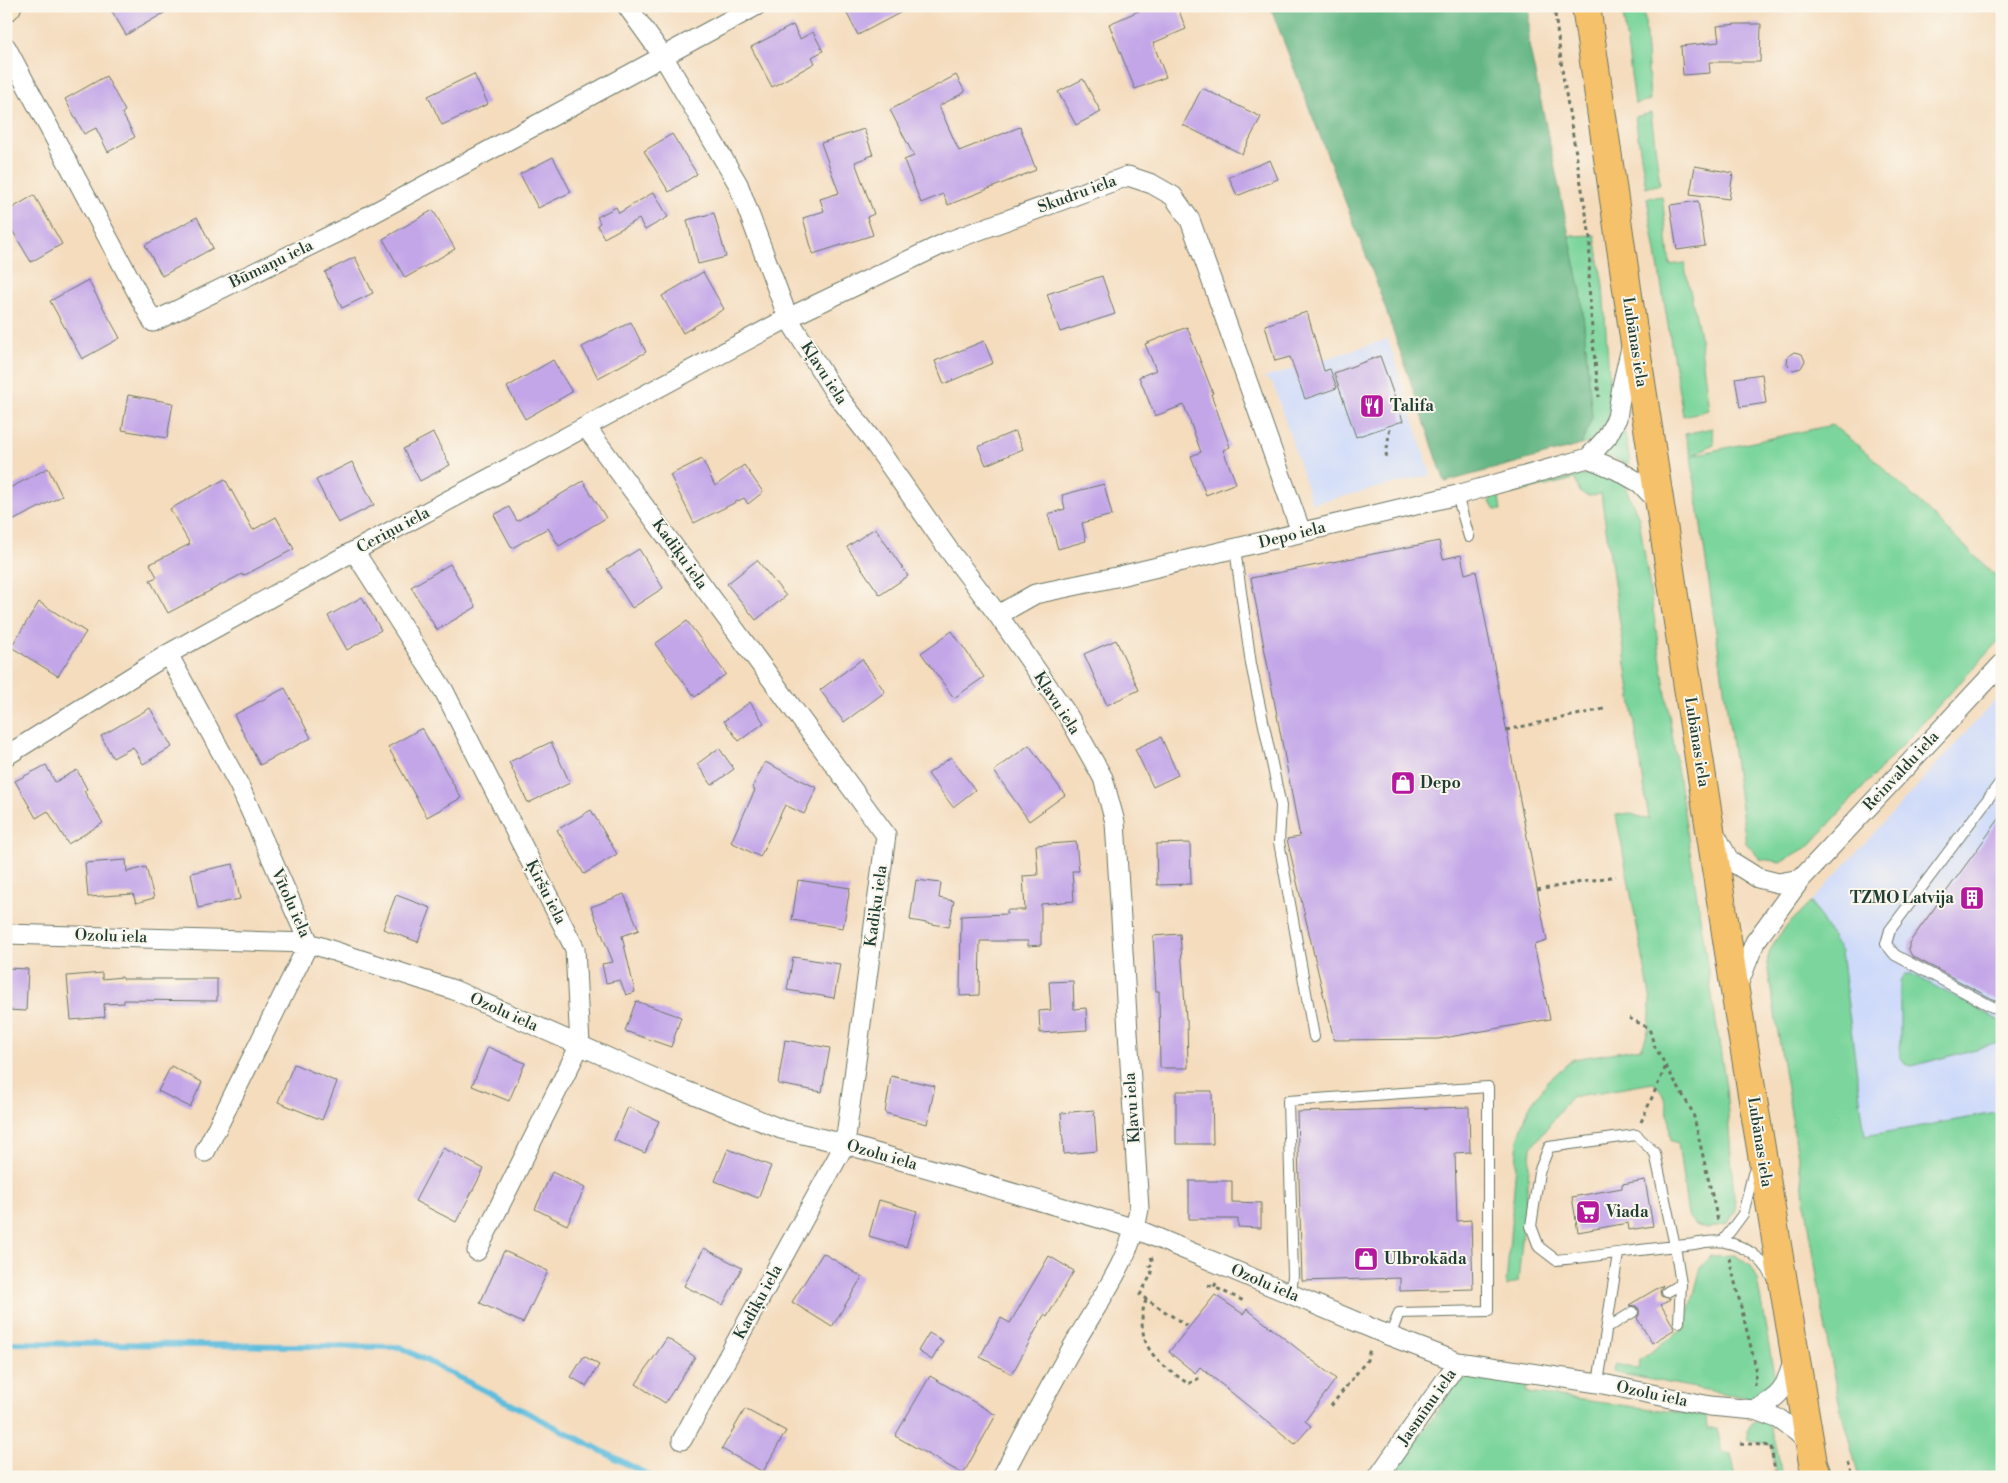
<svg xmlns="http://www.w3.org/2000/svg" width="2008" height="1483" font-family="'Libre Bodoni',serif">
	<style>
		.built { fill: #cedafa }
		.green { fill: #7bd59c; stroke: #4d8968 }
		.forest { fill: #64b684; stroke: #427a5c }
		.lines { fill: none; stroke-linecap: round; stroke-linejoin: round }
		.stream { stroke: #5fbddd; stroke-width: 6 }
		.building { fill: #c3a6e8 }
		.lane-casing { stroke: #6a7564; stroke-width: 12 }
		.street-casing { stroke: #6a7564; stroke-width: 21 }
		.secondary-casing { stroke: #6a7564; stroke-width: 30 }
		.primary-casing { stroke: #6a7564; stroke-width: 30 }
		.path { stroke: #6a7564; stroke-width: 3; stroke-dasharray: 4 4; stroke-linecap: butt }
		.lane { stroke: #fff; stroke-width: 10 }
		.street { stroke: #fff; stroke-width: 19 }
		.secondary { stroke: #fbe6c4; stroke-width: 28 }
		.primary { stroke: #f5c16b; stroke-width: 28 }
		.labels { text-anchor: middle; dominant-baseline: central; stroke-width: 4; stroke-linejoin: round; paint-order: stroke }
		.street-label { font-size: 16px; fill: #1f3d34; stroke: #fbf7ec }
		.poi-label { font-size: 16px; font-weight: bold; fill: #1f3d34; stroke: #fbf7ec; text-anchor: start }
	</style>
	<rect width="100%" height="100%" fill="#fbf7ec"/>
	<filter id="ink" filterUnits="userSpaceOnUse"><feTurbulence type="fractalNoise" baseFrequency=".02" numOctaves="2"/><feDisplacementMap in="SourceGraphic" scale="10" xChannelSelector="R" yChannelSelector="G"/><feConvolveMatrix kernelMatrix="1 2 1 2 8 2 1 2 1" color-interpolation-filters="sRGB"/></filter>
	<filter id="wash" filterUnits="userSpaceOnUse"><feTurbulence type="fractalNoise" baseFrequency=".0096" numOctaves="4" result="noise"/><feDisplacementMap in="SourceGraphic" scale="20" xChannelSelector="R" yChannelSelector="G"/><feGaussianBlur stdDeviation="1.12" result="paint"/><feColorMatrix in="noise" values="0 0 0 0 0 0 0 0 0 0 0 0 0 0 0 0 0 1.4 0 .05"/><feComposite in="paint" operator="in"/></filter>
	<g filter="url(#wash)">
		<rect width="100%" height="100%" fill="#f4dcbd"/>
		<!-- built -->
		<path class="built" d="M1388 339 1431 475 1312 504 1273 383 1264 378Z
			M2002 693V1112L1865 1137 1841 952 1811 902Z"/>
		<!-- green -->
		<path class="green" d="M1622 6H1644L1650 100 1635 104Z
			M1651 113 1660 184 1646 188 1635 117Z
			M1662 196 1670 265 1684 263 1699 331 1709 410 1683 416 1647 198Z
			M1595 235 1603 286 1611 406 1608 419 1595 440 1581 445 1592 417 1581 292 1569 236Z
			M1832 425 1871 456 2002 582V637L1809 846 1781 862 1760 859 1746 843 1691 456 1685 434 1712 428 1714 444 1693 455Z
			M1621 431 1625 433 1630 463 1629 464 1605 455V452L1612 444Z
			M1605 472 1624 484 1639 518 1726 1087 1735 1211 1728 1223 1707 1229 1695 1225 1688 1216 1678 1143 1671 1141C1668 1122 1670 1094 1653 1083L1571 1097 1531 1148 1518 1282 1506 1286 1518 1139 1529 1107 1548 1081 1573 1059 1642 1048 1649 1028 1651 1001 1616 815 1629 813 1649 820 1601 494 1589 496 1580 493 1575 479 1499 497 1501 510H1495L1489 501 1496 494 1588 474 1604 476Z
			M1811 902 1841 952 1865 1136 2002 1112V1477H1859L1840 1407 1831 1363 1767 964C1769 938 1794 920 1811 902Z
			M1905 974H1912L2002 1022V1042L1912 1066 1905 1064 1900 1058V982Z
			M1735 1255 1751 1266 1757 1280 1775 1379 1763 1394 1749 1398 1615 1373 1613 1369 1615 1364 1638 1369 1640 1359 1685 1328 1701 1267 1711 1256Z
			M1469 1373 1526 1382 1527 1393 1706 1416 1707 1428H1717L1722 1452 1731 1454 1736 1477H1391L1461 1377Z
			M1758 1420H1766C1777 1436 1778 1458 1782 1477H1777L1771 1444 1749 1440 1748 1430 1751 1423Z"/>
		<!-- forest -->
		<path class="forest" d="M1270 6H1529V45L1581 292 1592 417 1581 445 1445 482 1377 284Z"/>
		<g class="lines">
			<!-- stream -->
			<path class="stream" d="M6 1343 400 1347 652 1477"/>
		</g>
		<g id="blocks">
			<!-- building -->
			<path class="building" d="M109 6H176L126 35Z
				M843 6H913L858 35Z
				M1150 6H1177L1186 29 1153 43 1166 77 1135 89 1109 24Z
				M1737 24H1761L1760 62H1709L1710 73 1683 75 1681 46 1719 42 1717 26Z
				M793 25 800 39 813 32 823 51 812 57 815 63 772 87 751 47Z
				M474 74 488 104 442 125 428 96Z
				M956 75 965 92 939 106 959 151 1020 127 1036 170 948 205 943 194 921 203 904 160 914 156 890 110Z
				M106 76 125 111 122 113 135 137 108 152 96 128 84 134 65 99Z
				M1083 79 1101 112 1076 125 1058 92Z
				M1202 88 1261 117 1242 154 1183 125Z
				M864 129 873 155 855 162 874 214 867 217 873 235 813 254 803 218 824 211 820 199 839 193 821 143Z
				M672 134 697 174 669 192 644 151Z
				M553 157 571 192 538 208 520 174Z
				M1270 160 1278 179 1237 196 1229 177Z
				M1695 166 1733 173 1729 199 1690 194Z
				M654 192 668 217 645 230 639 219 604 238 597 225 600 223 597 217 616 207 619 213Z
				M34 195 62 244 31 262 6 220V212Z
				M1698 201 1705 246 1677 250 1670 205Z
				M433 210 455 249 405 278 383 239Z
				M714 213 726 257 698 264 687 220Z
				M197 217 213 248 162 276 145 245Z
				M355 257 373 293 342 308 325 272Z
				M703 272 724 309 683 333 662 296Z
				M1102 276 1115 314 1060 332 1047 294Z
				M88 280 120 338 82 359 50 301Z
				M1307 312 1324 371 1330 369 1337 388 1305 399 1290 357 1275 361 1265 325Z
				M631 322 646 352 598 378 582 347Z
				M1187 327 1213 393 1211 394 1230 447 1223 450 1236 483 1206 495 1191 456 1201 452 1184 405 1155 416 1139 377 1156 370 1145 344Z
				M984 341 993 363 944 384 935 361Z
				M1794 352 1802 354 1805 361 1801 368 1793 370 1787 364 1788 356Z
				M1380 356 1403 421 1356 437 1334 373Z
				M553 360 572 392 525 419 507 387Z
				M1762 374 1766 403 1740 407 1735 378Z
				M128 395 173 403 167 438 122 430Z
				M1015 431 1023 449 986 465 978 447Z
				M433 433 450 465 420 481 403 449Z
				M702 459 715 486 744 465 763 492 748 504 744 498 694 523 670 475Z
				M352 462 374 505 338 523 316 480Z
				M48 468 62 496 6 524V490Z
				M225 479 253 530 276 517 294 549 243 576 242 574 168 613 150 580 157 577 150 564 190 544 170 509Z
				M583 481 606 518 559 546 548 528 512 548 494 515 509 507 517 521Z
				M1104 484 1112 515 1082 523 1086 541 1058 549 1048 514 1065 509 1062 495Z
				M875 528 908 576 880 595 847 547Z
				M1439 541 1443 559 1461 555 1465 574 1476 571 1547 941 1534 945 1550 1019 1438 1039 1334 1040 1287 839 1300 837 1251 578Z
				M639 549 663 588 632 608 607 569Z
				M757 560 786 596 756 620 727 584Z
				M450 564 476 607 437 630 411 587Z
				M362 597 381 630 347 650 328 616Z
				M39 602 86 632 58 676 11 647Z
				M687 621 726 674 695 697 655 644Z
				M952 631 984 677 954 698 921 653Z
				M1116 640 1139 690 1107 705 1084 654Z
				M862 659 885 692 844 722 820 690Z
				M285 688 311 738 260 765 234 715Z
				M750 702 764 723 739 741 724 721Z
				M150 708 172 747 143 764 133 747 113 758 101 736Z
				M422 728 461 798 427 817 388 747Z
				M1161 737 1178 775 1153 787 1135 749Z
				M551 742 570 783 528 803 509 762Z
				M1029 745 1065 795 1029 821 994 771Z
				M719 748 734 769 712 785 697 764Z
				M951 757 975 790 953 807 928 774Z
				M765 762 817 788 804 814 785 805 760 857 731 842 755 790 752 788Z
				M46 765 55 782 77 770 87 789 84 791 103 823 68 844 48 811 36 818 15 781Z
				M591 810 617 854 584 874 557 830Z
				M2002 815V1004L1912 956 1909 950V943Z
				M1076 842 1079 871H1072L1074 901 1041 904V945L1028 946V941H980L979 995 960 996 961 916 1007 914V910H1025L1023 876 1038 875 1036 845Z
				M1190 843 1191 884 1157 885 1156 844Z
				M126 860 127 872 146 867 154 898 136 903 133 894 88 897 85 863Z
				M233 864 240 899 198 908 191 873Z
				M798 880 850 888 843 928 792 920Z
				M916 880 941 883 939 898 954 901 949 927 910 920Z
				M624 894 639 930 622 936 635 992 626 995 620 980 606 983 602 964 613 962 591 907Z
				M396 895 431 908 418 942 383 929Z
				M1180 934 1186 1019H1187L1188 1068H1160L1159 991H1156L1153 936Z
				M793 957 840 964 834 998 787 990Z
				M6 968 28 969 26 1011 6 1010Z
				M102 973V979L122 977 123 979H217V1001L124 1000V1003L104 1004 105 1017 71 1020 67 976Z
				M1073 981 1074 1009 1086 1008 1087 1030 1040 1033 1039 1011 1051 1010 1049 982Z
				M636 1001 681 1017 671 1047 625 1031Z
				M785 1040 830 1048 822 1092 778 1084Z
				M488 1047 525 1063 509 1101 472 1086Z
				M294 1064 337 1082 322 1120 278 1102Z
				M171 1066 202 1082 190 1107 158 1091Z
				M891 1076 935 1086 927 1124 885 1113Z
				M1176 1091H1212L1213 1144H1176Z
				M628 1107 659 1121 645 1153 614 1140Z
				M1469 1107 1470 1152 1455 1153 1457 1221 1471 1220 1473 1289 1400 1291V1278L1302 1281 1297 1112Z
				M1094 1110 1097 1151 1064 1154 1061 1113Z
				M443 1148 484 1169 456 1222 415 1201Z
				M728 1149 771 1166 758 1198 715 1181Z
				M552 1172 585 1188 567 1225 535 1209Z
				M1645 1180 1653 1226 1629 1230 1628 1223 1578 1232 1572 1197 1622 1188V1184Z
				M1189 1181H1232V1202L1261 1203V1228L1238 1227V1219H1189Z
				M879 1200 917 1211 906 1247 869 1236Z
				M704 1248 742 1268 723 1305 684 1286Z
				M504 1251 548 1271 523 1323 480 1303Z
				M823 1253 862 1277 832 1327 792 1302Z
				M1049 1256 1074 1271 1047 1317 1044 1315 1012 1374 980 1357 1001 1318 1010 1323Z
				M1663 1285 1660 1291 1661 1296 1671 1299 1661 1305 1675 1329 1652 1343 1637 1318 1639 1315V1309L1636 1306 1629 1305Z
				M1215 1295 1243 1314 1247 1309 1336 1379 1305 1421 1311 1426 1295 1444 1200 1367 1195 1373 1169 1352Z
				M929 1333 943 1341 932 1360 918 1351Z
				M667 1338 695 1357 665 1403 636 1384Z
				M584 1356 599 1365 586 1386 571 1377Z
				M930 1376 996 1415 963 1474 895 1436Z
				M745 1409 786 1431 763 1472 722 1449Z"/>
		</g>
	</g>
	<g filter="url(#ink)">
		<use href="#blocks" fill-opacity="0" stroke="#6a7564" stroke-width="1"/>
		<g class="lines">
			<defs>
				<path id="lane" d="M1457 495 1469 537
					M1235 549 1251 664 1281 806 1279 842 1314 1037
					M2002 780 1890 930 1886 944 1895 955 2002 1012
					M1723 1241 1743 1214 1754 1170
					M1667 1292 1681 1284
					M1291 1294 1293 1276 1288 1101 1488 1087V1311L1399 1313 1390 1336
					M1679 1322 1681 1284 1675 1246 1655 1153 1636 1135 1549 1147 1539 1172 1531 1226 1539 1247 1556 1260C1600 1256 1643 1249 1686 1245 1698 1244 1713 1239 1725 1242 1745 1246 1763 1258 1772 1277
					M1607 1328 1633 1312
					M1598 1383 1618 1254"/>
				<path id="street" d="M627 6 663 56 738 184 788 318 833 390 872 440 948 549 998 615 1067 714 1103 778 1115 822 1139 1209C1132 1256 1101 1298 1077 1339 1051 1385 1026 1430 1002 1477
					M6 47 153 322 346 228 756 6
					M586 427 886 835 845 1144 682 1440
					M1588 458 1617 470 1640 483 1660 504
					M354 551 444 691 575 949 580 1045 477 1251
					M998 615 1035 594 1116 577 1457 495 1588 458 1607 437 1617 418 1622 386 1631 348
					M168 654 239 785 309 943
					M6 756 168 654 354 551 788 318 947 242 1128 176 1152 184 1173 196 1190 220 1301 532
					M1717 837 1729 860 1758 878 1778 883 1801 879
					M6 934 309 943 454 990 661 1081 781 1129 845 1144 1136 1229 1390 1336 1458 1362 1598 1383 1710 1406 1755 1410 1779 1419 1797 1432 1811 1446
					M1736 990 1755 942 1801 879 2002 664
					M205 1152 309 943
					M1755 1410C1783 1395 1785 1389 1793 1360
					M1378 1477 1458 1362"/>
				<path id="secondary" d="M6 7 7 6"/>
				<path id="primary" d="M1586 6 1634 337 1735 991 1813 1463 1818 1477"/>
			</defs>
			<!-- lane casing -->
			<use href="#lane" class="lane-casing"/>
			<!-- street casing -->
			<use href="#street" class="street-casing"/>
			<!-- secondary casing -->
			<use href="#secondary" class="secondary-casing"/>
			<!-- primary casing -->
			<use href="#primary" class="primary-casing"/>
			<!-- path -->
			<path class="path" d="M1554 6 1563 76 1590 237 1589 285 1593 343 1599 397
				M1386 457 1390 426
				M1506 730 1604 709
				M1537 890 1616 876
				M1629 1018 1649 1028 1654 1045 1693 1113 1718 1221
				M1641 1122 1666 1066
				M1151 1257 1153 1262 1149 1268 1152 1273 1140 1295 1187 1326
				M1729 1258 1756 1368 1755 1386
				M1216 1283 1214 1287 1244 1301
				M1208 1285 1214 1287
				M1146 1300C1139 1318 1141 1340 1154 1356 1163 1367 1177 1375 1188 1384L1201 1377
				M1331 1406 1367 1360 1370 1349
				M1740 1443 1771 1446 1776 1477
				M1848 1462 1852 1477"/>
			<!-- lane -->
			<use href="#lane" class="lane"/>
			<!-- street -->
			<use href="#street" class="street"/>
			<!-- secondary -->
			<use href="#secondary" class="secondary"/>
			<!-- primary -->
			<use href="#primary" class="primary"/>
		</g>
	</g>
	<!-- icons -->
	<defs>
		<symbol id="restaurant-square" viewBox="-11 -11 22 22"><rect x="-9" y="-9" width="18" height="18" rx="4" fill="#b5179e" stroke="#fbf7ec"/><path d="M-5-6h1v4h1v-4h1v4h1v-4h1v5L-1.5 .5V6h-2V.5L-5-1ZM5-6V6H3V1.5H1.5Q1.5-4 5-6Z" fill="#fff"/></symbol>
		<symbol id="shop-square" viewBox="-11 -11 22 22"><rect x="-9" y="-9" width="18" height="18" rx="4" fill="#b5179e" stroke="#fbf7ec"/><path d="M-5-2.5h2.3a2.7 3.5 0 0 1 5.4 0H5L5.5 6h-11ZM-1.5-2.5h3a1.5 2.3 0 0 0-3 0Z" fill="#fff"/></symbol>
		<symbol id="building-square" viewBox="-11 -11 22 22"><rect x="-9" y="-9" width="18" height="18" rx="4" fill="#b5179e" stroke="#fbf7ec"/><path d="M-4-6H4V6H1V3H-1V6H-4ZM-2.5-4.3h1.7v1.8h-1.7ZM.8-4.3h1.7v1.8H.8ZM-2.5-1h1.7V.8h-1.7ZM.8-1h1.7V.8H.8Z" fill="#fff"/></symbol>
		<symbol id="supermarket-square" viewBox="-11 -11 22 22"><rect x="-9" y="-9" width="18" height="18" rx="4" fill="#b5179e" stroke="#fbf7ec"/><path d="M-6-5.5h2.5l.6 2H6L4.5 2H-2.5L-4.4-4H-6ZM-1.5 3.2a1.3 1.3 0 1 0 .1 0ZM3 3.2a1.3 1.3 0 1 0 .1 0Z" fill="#fff"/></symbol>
	</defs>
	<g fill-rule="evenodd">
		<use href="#restaurant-square" x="1358" y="392" width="28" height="28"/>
		<use href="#shop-square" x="1389" y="769" width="28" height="28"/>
		<use href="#building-square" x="1958" y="884" width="28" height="28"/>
		<use href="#supermarket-square" x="1574" y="1198" width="28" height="28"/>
		<use href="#shop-square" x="1352" y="1245" width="28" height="28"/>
	</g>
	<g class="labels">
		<!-- street labels -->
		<g class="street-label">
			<text transform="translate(1077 194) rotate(-20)">Skudru iela</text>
			<text transform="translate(271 264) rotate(-26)">Būmaņu iela</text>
			<text transform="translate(1635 342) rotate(81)">Lubānas iela</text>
			<text transform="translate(824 373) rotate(57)">Kļavu iela</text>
			<text transform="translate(393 530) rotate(-28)">Ceriņu iela</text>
			<text transform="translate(1292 535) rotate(-14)">Depo iela</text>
			<text transform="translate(680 554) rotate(54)">Kadiķu iela</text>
			<text transform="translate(1057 703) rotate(57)">Kļavu iela</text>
			<text transform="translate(1697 742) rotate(81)">Lubānas iela</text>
			<text transform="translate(1901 771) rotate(-47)">Reinvaldu iela</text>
			<text transform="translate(546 892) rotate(63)">Ķiršu iela</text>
			<text transform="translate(291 903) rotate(66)">Vītolu iela</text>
			<text transform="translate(876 906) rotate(-82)">Kadiķu iela</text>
			<text transform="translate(111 936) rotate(2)">Ozolu iela</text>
			<text transform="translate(504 1012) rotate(24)">Ozolu iela</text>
			<text transform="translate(1132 1108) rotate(-94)">Kļavu iela</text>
			<text transform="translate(1760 1142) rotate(81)">Lubānas iela</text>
			<text transform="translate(882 1155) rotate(16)">Ozolu iela</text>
			<text transform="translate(1265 1283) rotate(23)">Ozolu iela</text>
			<text transform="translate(758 1302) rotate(-61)">Kadiķu iela</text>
			<text transform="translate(1652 1394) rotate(12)">Ozolu iela</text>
			<text transform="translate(1427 1407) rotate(-55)">Jasmīnu iela</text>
		</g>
		<!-- poi labels -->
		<g class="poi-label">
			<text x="1390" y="406">Talifa</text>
			<text x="1420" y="783">Depo</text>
			<text x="1954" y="898" text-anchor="end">TZMO Latvija</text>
			<text x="1606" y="1212">Viada</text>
			<text x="1384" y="1259">Ulbrokāda</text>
		</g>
	</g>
	<!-- margin -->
	<rect width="2008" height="1483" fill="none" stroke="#fbf7ec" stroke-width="25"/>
</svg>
